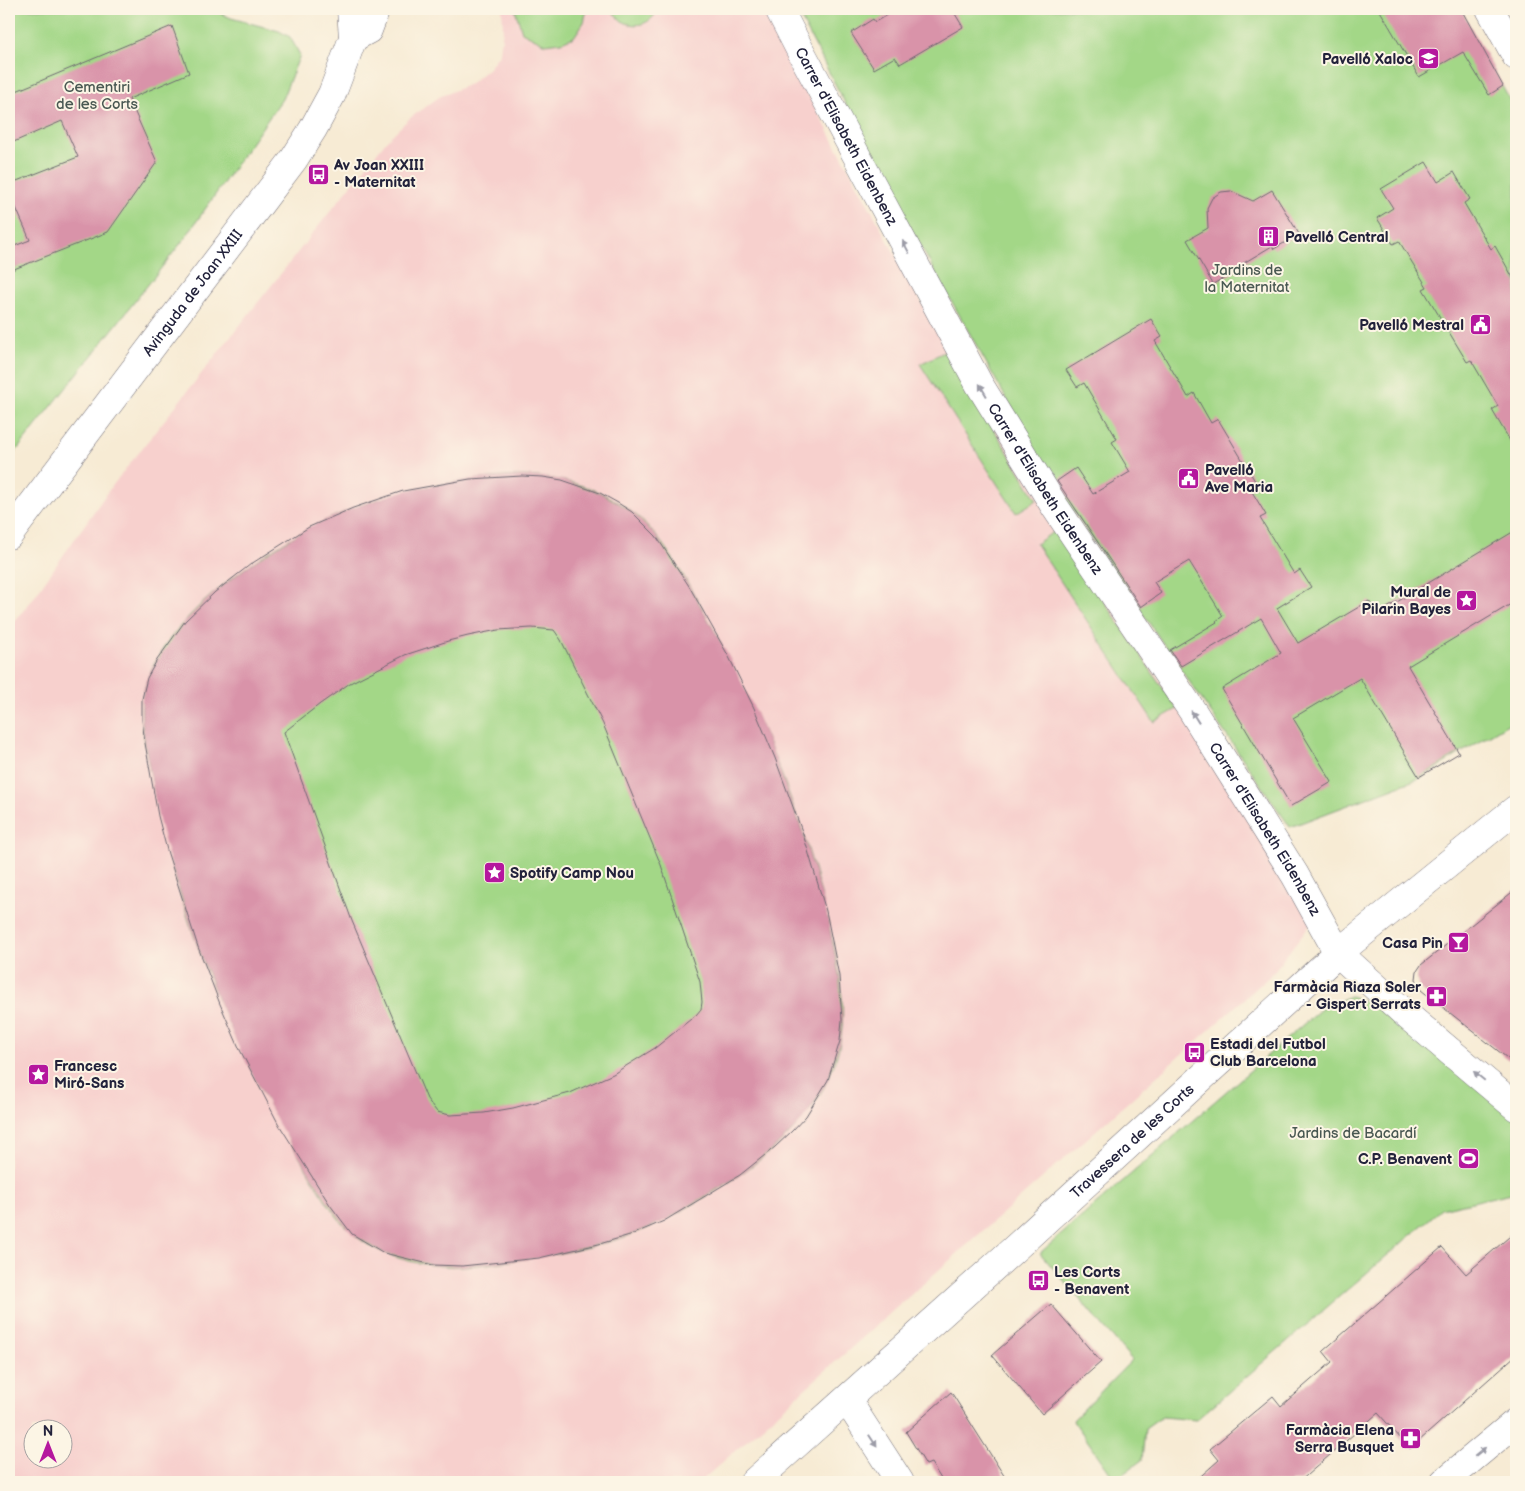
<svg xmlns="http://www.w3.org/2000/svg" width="1525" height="1491" font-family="'Balsamiq Sans',sans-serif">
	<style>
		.built { fill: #f7d0cd; fill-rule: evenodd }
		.green { fill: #a3d787; stroke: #627c61 }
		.building { fill: #d993a9; fill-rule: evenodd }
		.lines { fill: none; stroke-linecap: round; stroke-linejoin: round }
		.street-casing { stroke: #6d6871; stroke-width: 29 }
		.secondary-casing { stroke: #6d6871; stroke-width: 29 }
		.street { stroke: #fff; stroke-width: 28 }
		.secondary { stroke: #fff; stroke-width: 28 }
		.oneway { fill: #9c9ca7 }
		.labels { text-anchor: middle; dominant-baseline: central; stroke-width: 4; stroke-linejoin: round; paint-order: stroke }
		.poi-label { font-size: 15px; font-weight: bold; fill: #22223b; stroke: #fcf5e5; text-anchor: end }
		.park-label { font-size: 15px; fill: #495852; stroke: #fcf5e5 }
		.street-label { font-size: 15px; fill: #22223b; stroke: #fcf5e5 }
	</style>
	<rect width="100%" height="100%" fill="#fcf5e5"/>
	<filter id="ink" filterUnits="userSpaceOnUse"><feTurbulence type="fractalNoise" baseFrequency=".02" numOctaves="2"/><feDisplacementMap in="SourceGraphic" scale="10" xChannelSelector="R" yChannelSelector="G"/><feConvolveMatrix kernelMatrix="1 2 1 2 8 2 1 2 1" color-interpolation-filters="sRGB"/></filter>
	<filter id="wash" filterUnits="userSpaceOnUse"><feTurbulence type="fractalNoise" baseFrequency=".0096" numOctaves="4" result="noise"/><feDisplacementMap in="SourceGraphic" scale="20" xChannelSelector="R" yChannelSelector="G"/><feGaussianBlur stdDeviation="1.12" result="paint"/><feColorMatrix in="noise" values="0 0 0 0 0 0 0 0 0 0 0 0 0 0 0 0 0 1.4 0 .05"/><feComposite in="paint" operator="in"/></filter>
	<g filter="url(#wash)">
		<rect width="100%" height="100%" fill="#f7ebd4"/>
		<!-- built -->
		<path class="built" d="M502 9H762L944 344 1314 919 1271 975 700 1482H9V628L32 600 109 490 387 140 410 118 439 97 470 84 489 68 500 53 503 29ZM32 1428H62V1458H32Z"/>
		<!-- green -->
		<path class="green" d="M9 9H211L231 18 279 31 290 37 300 55 282 99 185 238 9 460Z
			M515 9H587L584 22 574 37 561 42 545 44 522 32Z
			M611 9H658C649 31 621 29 611 9Z
			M796 9H1459L1516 111V719L1420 778 1290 827 1164 645 1051 478 907 222Z
			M946 351 1037 500 1016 513 920 364Z
			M522 476C561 477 600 487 632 512 665 538 686 580 706 616 761 715 805 820 830 931 838 965 846 1001 841 1036 830 1112 764 1162 702 1199 678 1213 654 1227 628 1236 588 1249 545 1257 503 1262 480 1265 455 1268 432 1265 403 1262 368 1250 348 1229 329 1210 316 1183 302 1161 228 1042 175 908 150 770 144 740 136 707 148 678 161 642 192 611 221 587 313 512 404 481 522 476Z
			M1056 530 1177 709 1154 722 1036 544Z
			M1350 996 1377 1005 1516 1120V1192L1441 1209 1196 1420 1162 1417 1145 1429 1142 1460 1115 1480 1073 1420 1132 1360 1040 1253 1321 1009Z"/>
		<g id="blocks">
			<!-- building -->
			<path class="building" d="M897 9H952L963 27 900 64 895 57 874 69 851 33 873 19 875 22Z
				M1379 9H1461L1503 86 1489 95 1463 52 1419 77Z
				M172 26 189 73 129 99 157 162 108 232 9 271V248L30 240 14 203 9 206V184L78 157 62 121 9 144V94Z
				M1426 162 1438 182 1454 172 1470 199 1464 203 1491 249 1495 246 1516 283V451L1492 410 1498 406 1471 360 1467 362 1423 289 1427 287 1399 241 1393 244 1377 218 1393 208 1381 189Z
				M1272 190 1299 234 1274 249 1272 246 1237 267 1238 270 1213 284 1187 240 1208 228 1207 208 1212 198 1221 192 1231 191 1253 201Z
				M1151 319 1162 337 1155 341 1188 397 1194 393 1211 423 1218 419 1255 481 1248 485 1266 515 1260 518 1294 574 1300 570 1311 587 1277 608 1298 643 1369 601 1377 614 1516 530V601L1408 666 1459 753 1419 777 1360 678 1293 718 1332 782 1291 806 1222 689 1281 653 1261 618 1181 666 1170 650 1217 622 1216 621 1223 616 1189 561 1154 582 1161 593 1141 607 1057 481 1076 468 1093 494 1130 472 1112 442 1117 439 1084 383 1077 387 1066 370Z
				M522 476 543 477 562 480 600 493 618 503 632 512 656 536 689 586 729 657 754 708 775 758 803 834 826 911 839 976 842 1020 840 1041 828 1080 806 1116 792 1131 775 1147 740 1175 664 1221 633 1234 603 1243 539 1258 462 1266 433 1265 384 1253 352 1234 330 1205 278 1123 261 1090 240 1050 220 1004 198 947 168 854 158 816 145 743 142 720V699L147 678 157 660 185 621 215 592 251 564 309 527 353 508 403 491 470 479ZM532 628 554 630 561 640 603 724 661 865 700 982 702 1002 701 1009 696 1015 655 1048 613 1074 570 1093 513 1108 484 1113 450 1115 437 1112 427 1099 352 921 284 732 320 704 350 683 405 655 448 641 468 636 498 630Z
				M1516 889V1065L1421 990 1416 979 1417 971 1421 965Z
				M1516 1231V1355L1410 1449 1378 1413 1299 1482H1194L1219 1460 1210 1449 1273 1396 1281 1406 1332 1362 1323 1351 1442 1247 1466 1274Z
				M1051 1304 1101 1362 1042 1414 992 1355Z
				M951 1392 996 1463 1008 1482H943L931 1463 926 1465 906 1432Z"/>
		</g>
	</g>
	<g filter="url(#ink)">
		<use href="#blocks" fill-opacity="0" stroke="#6d6871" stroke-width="1"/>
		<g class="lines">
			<defs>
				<g id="street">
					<path id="s1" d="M779 9 800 50 979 384 1055 507 1193 712 1295 875 1338 953 1409 1017 1516 1107"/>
					<path d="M1490 9 1516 56"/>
					<path d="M847 1400 900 1482"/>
					<path d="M1444 1482 1516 1422"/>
				</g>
				<g id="secondary">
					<path d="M353 38 368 30 376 9"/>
					<path id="s2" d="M9 535 294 159 313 129 332 94 353 38 351 9"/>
					<path id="s3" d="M754 1482 1013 1250 1338 953 1516 809"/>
				</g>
			</defs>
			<!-- street casing -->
			<use href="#street" class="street-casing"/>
			<!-- secondary casing -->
			<use href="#secondary" class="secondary-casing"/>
			<!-- street -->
			<use href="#street" class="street"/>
			<!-- secondary -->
			<use href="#secondary" class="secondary"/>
		</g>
		<!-- one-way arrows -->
		<defs><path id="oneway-solid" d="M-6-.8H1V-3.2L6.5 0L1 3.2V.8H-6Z" transform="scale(1.25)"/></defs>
		<g class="oneway">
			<use href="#oneway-solid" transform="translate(906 247) rotate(-118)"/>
			<use href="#oneway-solid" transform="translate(983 390) rotate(-121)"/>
			<use href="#oneway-solid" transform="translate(1195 717) rotate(-122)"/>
			<use href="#oneway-solid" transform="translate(1479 1076) rotate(-140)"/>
			<use href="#oneway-solid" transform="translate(873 1441) rotate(57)"/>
			<use href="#oneway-solid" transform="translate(1480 1452) rotate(-40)"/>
		</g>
	</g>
	<!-- icons -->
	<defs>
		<symbol id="university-square" viewBox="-11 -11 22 22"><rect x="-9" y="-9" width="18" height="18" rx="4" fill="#b5179e" stroke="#fcf5e5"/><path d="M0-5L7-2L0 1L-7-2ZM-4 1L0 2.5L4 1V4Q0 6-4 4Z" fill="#fff"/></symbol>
		<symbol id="bus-square" viewBox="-11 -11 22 22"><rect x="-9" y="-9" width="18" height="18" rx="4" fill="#b5179e" stroke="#fcf5e5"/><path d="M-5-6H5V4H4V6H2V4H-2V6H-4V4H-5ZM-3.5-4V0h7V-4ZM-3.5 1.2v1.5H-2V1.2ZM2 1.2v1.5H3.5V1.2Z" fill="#fff"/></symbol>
		<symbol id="building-square" viewBox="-11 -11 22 22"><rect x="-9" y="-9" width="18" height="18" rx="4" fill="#b5179e" stroke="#fcf5e5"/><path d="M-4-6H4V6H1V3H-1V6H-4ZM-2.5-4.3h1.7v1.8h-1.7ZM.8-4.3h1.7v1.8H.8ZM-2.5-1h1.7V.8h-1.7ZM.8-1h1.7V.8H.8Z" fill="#fff"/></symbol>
		<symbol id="civic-square" viewBox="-11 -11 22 22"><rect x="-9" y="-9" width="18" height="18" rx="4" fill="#b5179e" stroke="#fcf5e5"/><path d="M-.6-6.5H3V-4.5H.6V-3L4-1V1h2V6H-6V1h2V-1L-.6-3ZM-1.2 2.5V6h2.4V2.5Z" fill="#fff"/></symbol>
		<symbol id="sight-square" viewBox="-11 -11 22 22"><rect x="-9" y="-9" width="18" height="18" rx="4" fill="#b5179e" stroke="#fcf5e5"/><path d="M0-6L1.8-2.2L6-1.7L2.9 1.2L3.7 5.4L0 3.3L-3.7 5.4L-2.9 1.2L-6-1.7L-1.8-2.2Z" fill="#fff"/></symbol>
		<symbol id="bar-square" viewBox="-11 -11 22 22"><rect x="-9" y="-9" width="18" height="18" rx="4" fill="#b5179e" stroke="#fcf5e5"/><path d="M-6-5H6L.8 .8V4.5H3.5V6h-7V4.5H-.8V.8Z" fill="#fff"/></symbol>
		<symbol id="pharmacy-square" viewBox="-11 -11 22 22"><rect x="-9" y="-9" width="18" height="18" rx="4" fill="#b5179e" stroke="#fcf5e5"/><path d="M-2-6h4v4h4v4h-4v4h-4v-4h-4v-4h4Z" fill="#fff"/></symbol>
		<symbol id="stadium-square" viewBox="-11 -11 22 22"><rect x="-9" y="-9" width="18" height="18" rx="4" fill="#b5179e" stroke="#fcf5e5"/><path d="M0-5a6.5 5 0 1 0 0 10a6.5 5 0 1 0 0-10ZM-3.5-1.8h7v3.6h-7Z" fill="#fff"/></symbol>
	</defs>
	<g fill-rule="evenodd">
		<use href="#university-square" x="1416" y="46" width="25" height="25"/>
		<use href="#bus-square" x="306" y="162" width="25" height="25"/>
		<use href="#building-square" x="1256" y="224" width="25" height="25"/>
		<use href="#civic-square" x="1468" y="312" width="25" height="25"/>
		<use href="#civic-square" x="1176" y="466" width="25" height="25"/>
		<use href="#sight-square" x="1454" y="588" width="25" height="25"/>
		<use href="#sight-square" x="482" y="860" width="25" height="25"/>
		<use href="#bar-square" x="1446" y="930" width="25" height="25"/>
		<use href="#pharmacy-square" x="1424" y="984" width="25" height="25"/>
		<use href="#bus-square" x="1182" y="1040" width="25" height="25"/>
		<use href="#sight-square" x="26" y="1062" width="25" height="25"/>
		<use href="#stadium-square" x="1456" y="1146" width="25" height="25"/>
		<use href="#bus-square" x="1026" y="1268" width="25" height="25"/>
		<use href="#pharmacy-square" x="1398" y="1426" width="25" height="25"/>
	</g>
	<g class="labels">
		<!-- poi labels -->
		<g class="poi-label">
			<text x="1413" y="59">Pavelló Xaloc</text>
			<text x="334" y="165" text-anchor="start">Av Joan XXIII<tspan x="334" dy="17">- Maternitat</tspan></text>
			<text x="1285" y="237" text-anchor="start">Pavelló Central</text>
			<text x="1464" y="325">Pavelló Mestral</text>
			<text x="1205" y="470" text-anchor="start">Pavelló<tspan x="1205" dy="17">Ave Maria</tspan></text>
			<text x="1451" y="592">Mural de<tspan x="1451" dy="17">Pilarin Bayes</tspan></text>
			<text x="510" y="873" text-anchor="start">Spotify Camp Nou</text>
			<text x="1443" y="943">Casa Pin</text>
			<text x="1421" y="987">Farmàcia Riaza Soler<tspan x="1421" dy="17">- Gispert Serrats</tspan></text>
			<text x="1210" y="1044" text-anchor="start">Estadi del Futbol<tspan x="1210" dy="17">Club Barcelona</tspan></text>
			<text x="54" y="1066" text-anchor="start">Francesc<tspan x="54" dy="17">Miró-Sans</tspan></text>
			<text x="1452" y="1159">C.P. Benavent</text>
			<text x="1054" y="1272" text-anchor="start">Les Corts<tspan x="1054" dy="17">- Benavent</tspan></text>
			<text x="1394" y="1430">Farmàcia Elena<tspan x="1394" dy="17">Serra Busquet</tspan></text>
		</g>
		<!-- park labels -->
		<g class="park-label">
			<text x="97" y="87">Cementiri<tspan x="97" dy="17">de les Corts</tspan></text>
			<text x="1247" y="270">Jardins de<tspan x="1247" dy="17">la Maternitat</tspan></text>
			<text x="1353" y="1133">Jardins de Bacardí</text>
		</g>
		<!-- street labels -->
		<g class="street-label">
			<text stroke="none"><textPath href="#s1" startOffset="144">Carrer d'Elisabeth Eidenbenz</textPath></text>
			<text stroke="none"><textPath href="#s2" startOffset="304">Avinguda de Joan XXIII</textPath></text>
			<text stroke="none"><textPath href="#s1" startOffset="549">Carrer d'Elisabeth Eidenbenz</textPath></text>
			<text stroke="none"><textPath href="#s1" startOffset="954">Carrer d'Elisabeth Eidenbenz</textPath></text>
			<text stroke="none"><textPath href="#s3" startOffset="509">Travessera de les Corts</textPath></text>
		</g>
	</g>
	<!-- margin -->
	<rect width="1525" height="1491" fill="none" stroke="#fcf5e5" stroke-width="30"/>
	<!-- north arrow -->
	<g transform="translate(48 1444)"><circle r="24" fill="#fcf5e5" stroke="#a5a1a1"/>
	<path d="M0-4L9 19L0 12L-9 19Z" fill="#b5179e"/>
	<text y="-8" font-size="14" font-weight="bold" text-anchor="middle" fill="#22223b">N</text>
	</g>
</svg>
